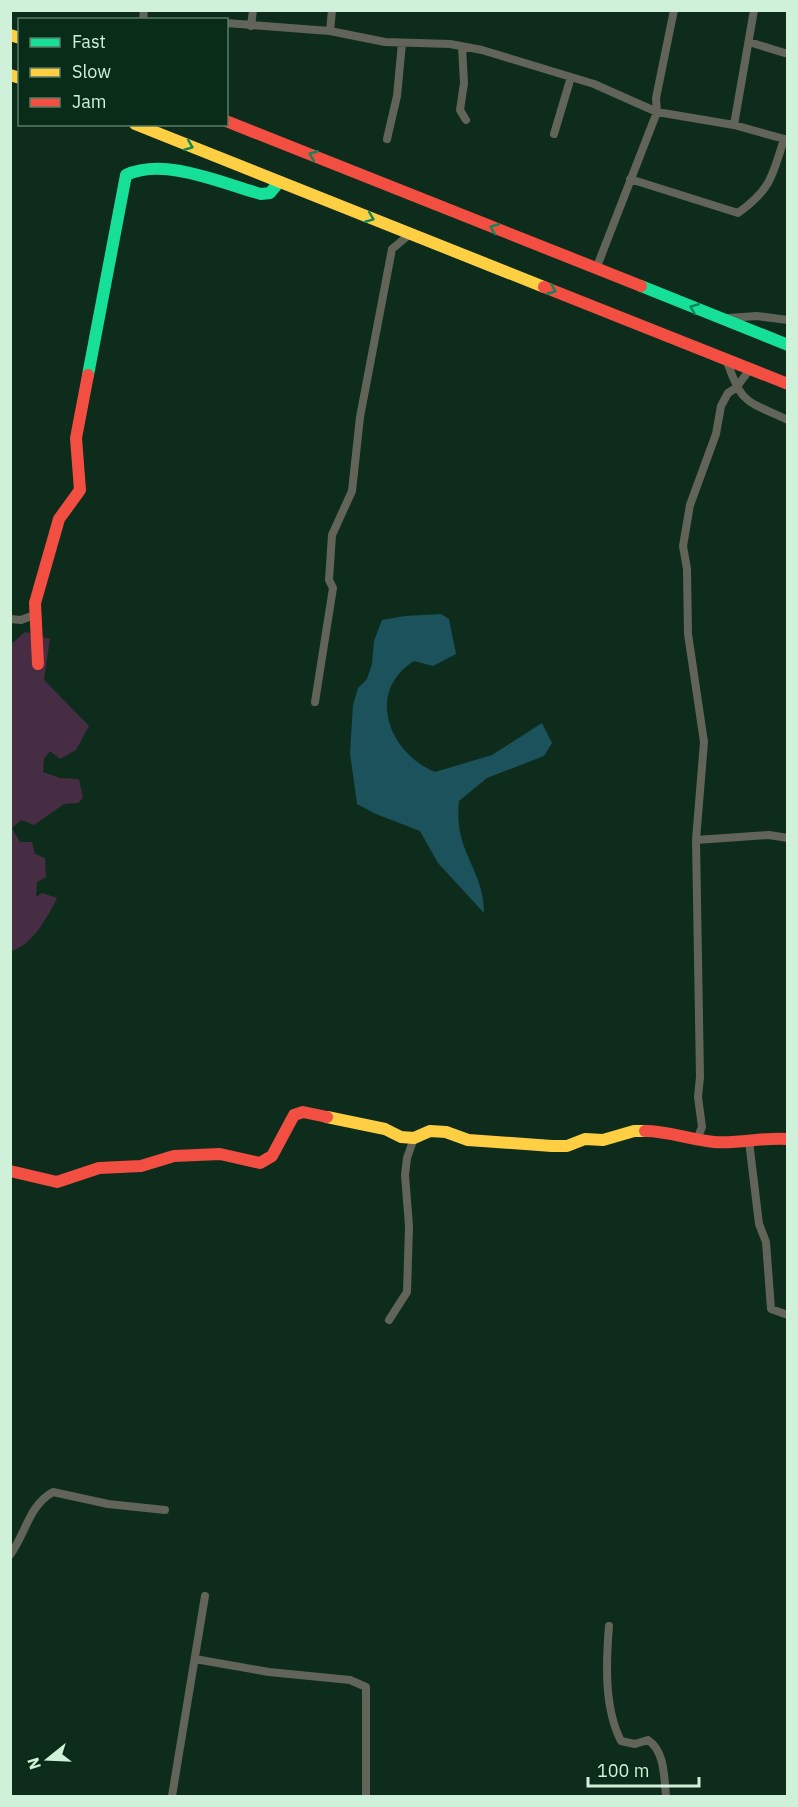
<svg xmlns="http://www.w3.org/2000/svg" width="798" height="1807" font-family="'IBM Plex Sans',sans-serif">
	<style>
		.green { fill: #462d43 }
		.water { fill: #1b525c }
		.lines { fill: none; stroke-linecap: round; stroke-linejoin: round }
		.street { stroke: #626459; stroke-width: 8 }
		.fast { stroke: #16e098; stroke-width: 12 }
		.slow { stroke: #ffcf43; stroke-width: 12 }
		.jam { stroke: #f24e42; stroke-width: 12 }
		.oneway { stroke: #0f8658 }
	</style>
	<rect width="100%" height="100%" fill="#0e2c1c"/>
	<!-- green -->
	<path class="green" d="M25 632 50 639 44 680 89 726 76 750 60 759 50 751 44 759 43 772 60 778 79 779 83 798 78 803 64 804 34 825 21 820 12 828 20 842H32L35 854 45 858 46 877 37 882 36 897 42 893 57 898C48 916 32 946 11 951L10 645Z"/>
	<!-- water -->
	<path class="water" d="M441 614 449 619 456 654 433 666 414 661C365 692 389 753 435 772L492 755 542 723 552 743 544 756 487 778 459 801C453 852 484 868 484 913L438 863 420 831 376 814 357 804 350 753 353 705 358 688 367 679 372 664 374 641 382 620 405 616Z"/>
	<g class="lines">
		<!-- street -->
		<path class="street" d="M143 20 144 10
			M226 23 330 31 385 42 450 44 482 50 594 84 657 112 734 125 788 140
			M251 26 253 10
			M330 31 332 10
			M749 42 788 54
			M462 47 464 83 460 110 466 120
			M734 125 754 10
			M554 134 571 77
			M387 139 397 96 402 43
			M630 179 738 213C771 189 772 177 784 139
			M596 269 657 112 656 98 674 10
			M728 318 757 316 788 320
			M726 359C742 405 745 400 788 420
			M10 619 21 620 34 615
			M315 702 333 588 329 580 332 535 352 491 360 417 392 249 410 234
			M696 840 704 742 688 634 687 569 683 546 690 505 716 434 721 406 728 393 736 388 750 369
			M698 1137 702 1127 698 1097 700 1077 696 840 769 835 788 838
			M749 1141 759 1224 766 1242 771 1309 788 1315
			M389 1320 407 1292 409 1226 405 1175 407 1158 414 1138
			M10 1555C26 1534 28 1506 53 1492L108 1504 165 1510
			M609 1626C606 1662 604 1708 621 1741L635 1744 648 1740C665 1751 664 1778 666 1796
			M195 1659 269 1672 350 1680 366 1687V1796
			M172 1796 205 1596"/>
		<!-- fast -->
		<path class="fast" d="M641 286 788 345
			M88 375 126 175C165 157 221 183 261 194L270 193 279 182"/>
		<!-- slow -->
		<path class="slow" d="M10 35 20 38
			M10 75 20 78
			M135 124 544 287
			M327 1117 385 1129 401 1137 414 1138 430 1131 446 1132 468 1140 552 1146H567L585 1139 603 1140 634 1131H645"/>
		<!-- jam -->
		<path class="jam" d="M226 121 641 286
			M544 287 788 384
			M38 664 35 603 59 519 80 490 76 438 88 375
			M645 1131C668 1131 691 1140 714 1142 739 1144 763 1137 788 1139
			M10 1171 57 1182 99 1168 141 1166 174 1156 220 1154 260 1163 272 1156 294 1115 303 1112 327 1117"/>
	</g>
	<!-- one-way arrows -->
	<defs><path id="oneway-chevron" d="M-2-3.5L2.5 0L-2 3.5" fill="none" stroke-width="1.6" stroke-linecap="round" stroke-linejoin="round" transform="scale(1.5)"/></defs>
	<g class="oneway">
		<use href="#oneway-chevron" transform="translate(189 146) rotate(22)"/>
		<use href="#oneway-chevron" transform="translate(313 155) rotate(-158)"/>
		<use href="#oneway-chevron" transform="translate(370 218) rotate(22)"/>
		<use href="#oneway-chevron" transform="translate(494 228) rotate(-158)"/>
		<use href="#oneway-chevron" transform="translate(552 290) rotate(22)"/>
		<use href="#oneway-chevron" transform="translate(694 308) rotate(-158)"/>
	</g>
	<!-- border -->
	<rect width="798" height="1807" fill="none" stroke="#d0f1d9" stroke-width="24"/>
	<!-- legend -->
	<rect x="18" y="18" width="210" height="108" fill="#082c17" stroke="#587b65" stroke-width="1.5"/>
	<rect x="30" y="38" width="30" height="9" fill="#16e098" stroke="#587b65" stroke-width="1.5"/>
	<text x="72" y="48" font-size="18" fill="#d0f1d9">Fast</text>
	<rect x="30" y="68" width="30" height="9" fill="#ffcf43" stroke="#587b65" stroke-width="1.5"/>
	<text x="72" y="78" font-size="18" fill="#d0f1d9">Slow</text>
	<rect x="30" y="98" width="30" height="9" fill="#f24e42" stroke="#587b65" stroke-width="1.5"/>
	<text x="72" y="108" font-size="18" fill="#d0f1d9">Jam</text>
	<!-- north arrow -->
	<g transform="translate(48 1759) rotate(252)" stroke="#082c17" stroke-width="4.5" paint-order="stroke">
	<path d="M0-4.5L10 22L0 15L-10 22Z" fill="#d0f1d9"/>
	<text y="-9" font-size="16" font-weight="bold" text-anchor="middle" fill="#d0f1d9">N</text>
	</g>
	<!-- scale -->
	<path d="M588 1777v9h111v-9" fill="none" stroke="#d0f1d9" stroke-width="3"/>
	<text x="597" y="1777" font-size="18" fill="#d0f1d9" stroke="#082c17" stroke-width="4.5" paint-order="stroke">100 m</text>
</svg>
